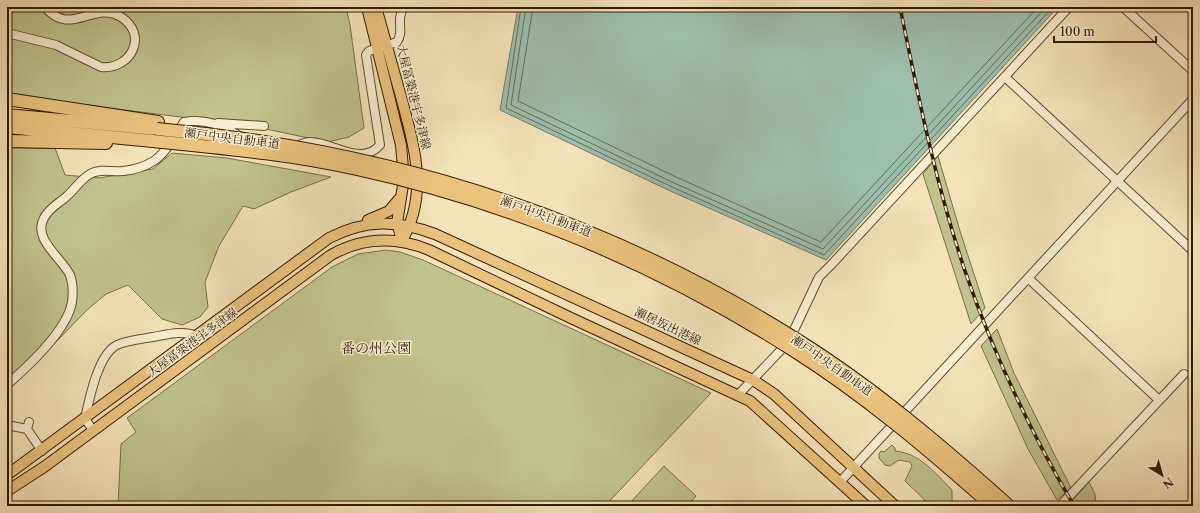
<svg xmlns="http://www.w3.org/2000/svg" width="1200" height="513" font-family="'Libre Caslon Text','Noto Serif JP',serif">
	<style>
		.green { fill: #c0c38c; stroke: #796e49 }
		.water { fill: #9cbead; stroke: #727c6a }
		.lines { fill: none; stroke-linecap: round; stroke-linejoin: round }
		.shore { stroke: #676c5a; stroke-width: 1 }
		.minor-casing { stroke: #624c32; stroke-width: 10 }
		.major-casing { stroke: #321a06; stroke-width: 12 }
		.highway-casing { stroke: #321a06; stroke-width: 14 }
		.minor { stroke: #f8edd1; stroke-width: 8 }
		.major { stroke: #eac27c; stroke-width: 10 }
		.highway { stroke: #eac27c; stroke-width: 12 }
		.rail-casing { stroke: #321a06; stroke-width: 3.5 }
		.rail { stroke: #f8edd1; stroke-width: 2; stroke-dasharray: 6; stroke-linecap: butt }
		.highway-bridge-casing { stroke: #321a06; stroke-width: 14; stroke-linecap: butt }
		.highway-bridge { stroke: #eac27c; stroke-width: 12 }
		.labels { text-anchor: middle; dominant-baseline: central; stroke-width: 3; stroke-linejoin: round; paint-order: stroke }
		.street-label { font-size: 12px; fill: #321a06; stroke: #f8edd1 }
		.quarter-label { font-size: 14px; fill: #321a06; stroke: #f8edd1 }
	</style>
	<rect width="100%" height="100%" fill="#f4e3b8"/>
	<filter id="stains"><feTurbulence type="fractalNoise" baseFrequency=".005" numOctaves="4"/><feColorMatrix values="0 0 0 0 .2 0 0 0 0 .09 0 0 0 0 .02 0 0 0 .5 -.17"/></filter>
	<radialGradient id="worn" r=".72"><stop offset=".6" stop-color="#630" stop-opacity="0"/><stop offset="1" stop-color="#630" stop-opacity=".3"/></radialGradient>
	<!-- green -->
	<path class="green" d="M7 7H346L350 25 364 128 349 137 327 142 252 126 22 97 7 93Z
		M7 148H55L65 175 99 178 153 169 172 153 227 158 331 177 291 192 254 209 243 206 219 246 205 282 208 307 200 317 182 325 162 319 128 285 106 294 87 310 54 344 7 381Z
		M938 156 960 231 985 308 971 324 923 174Z
		M386 250 400 252 423 260 711 393 605 506H118L121 444 136 432 127 418 332 267 358 254Z
		M997 329 1014 373 1071 488 1057 500 1028 449 981 346Z
		M892 445 895 448V451C920 453 936 474 952 490V501L957 506 962 504 964 506H931L905 481 912 466 910 462 899 460 890 466 885 465 879 458V454L881 451 884 452Z
		M664 466 696 496 688 505 627 506Z
		M1089 482 1095 494 1096 506H1077L1073 500Z"/>
	<!-- water -->
	<path class="water" d="M518 7H1058L826 260 668 190 500 110Z"/>
	<g class="lines">
		<!-- shore -->
		<path class="shore" d="M521 7 506 108 670 186 824 255 1053 7
			M526 7 511 105 672 182 823 249 1046 7
			M533 7 518 101 674 176 821 242 1038 7"/>
		<defs>
			<path id="minor" d="M1123 7 1193 71
				M7 33 56 45 101 67C131 70 149 35 121 17 94 0 70 38 45 7
				M1005 77 1193 251
				M218 123 264 126
				M295 146C300 145 305 142 310 142 333 142 361 167 380 145L366 55 369 51 397 42C405 30 395 21 404 7
				M1028 278 1159 400
				M7 385C28 366 67 331 72 302 73 294 73 283 70 275 62 258 32 239 44 218 49 208 58 204 66 197 74 190 81 179 90 174 100 168 112 172 123 171 132 170 144 167 152 162 166 154 175 135 184 122 206 118 223 126 241 137
				M739 394 780 351 795 328 819 277 832 264 1069 7
				M29 422 27 429 42 451
				M7 425 27 429
				M93 430 85 419C89 400 98 354 117 345 128 340 142 339 153 337 169 334 182 330 198 336
				M840 482 1193 99
				M1060 506 1184 374"/>
			<path id="major" d="M367 7 401 145 404 179 397 223 402 240
				M376 7C384 35 392 64 400 93 413 142 430 193 402 240
				M368 220 389 211 400 198
				M7 475 329 238C366 219 396 220 435 234L753 380 774 394 895 506
				M7 491 44 467 331 255C363 237 395 236 429 250L571 318 750 401 866 506"/>
			<path id="highway" d="M7 99 158 122
				M7 115 157 129
				M7 127 153 141
				M7 141 106 143"/>
		</defs>
		<!-- minor casing -->
		<use href="#minor" class="minor-casing"/>
		<!-- major casing -->
		<use href="#major" class="major-casing"/>
		<!-- highway casing -->
		<use href="#highway" class="highway-casing"/>
		<!-- minor -->
		<use href="#minor" class="minor"/>
		<!-- major -->
		<use href="#major" class="major"/>
		<!-- highway -->
		<use href="#highway" class="highway"/>
		<defs>
			<path id="rail" d="M900 7C918 96 936 185 965 271 993 353 1030 431 1074 506"/>
		</defs>
		<!-- rail casing -->
		<use href="#rail" class="rail-casing"/>
		<!-- rail -->
		<use href="#rail" class="rail"/>
		<defs>
			<path id="highway-bridge" d="M157 129C388 149 603 217 799 341 874 388 943 447 1009 506
				M153 141C221 148 290 154 357 169 512 203 659 265 793 350 864 395 929 450 992 506"/>
		</defs>
		<!-- highway-bridge casing -->
		<use href="#highway-bridge" class="highway-bridge-casing"/>
		<!-- highway-bridge -->
		<use href="#highway-bridge" class="highway-bridge"/>
	</g>
	<g class="labels">
		<!-- street labels -->
		<g class="street-label">
			<text transform="translate(414 97) rotate(76)">大屋冨築港宇多津線</text>
			<text transform="translate(232 138) rotate(7)">瀬戸中央自動車道</text>
			<text transform="translate(546 216) rotate(20)">瀬戸中央自動車道</text>
			<text transform="translate(668 326) rotate(25)">瀬居坂出港線</text>
			<text transform="translate(192 342) rotate(-36)">大屋冨築港宇多津線</text>
			<text transform="translate(832 365) rotate(35)">瀬戸中央自動車道</text>
		</g>
		<!-- quarter labels -->
		<g class="quarter-label">
			<text x="376" y="348">番の州公園</text>
		</g>
	</g>
	<!-- margin -->
	<rect width="1200" height="513" fill="none" stroke="#f4e3b8" stroke-width="24"/>
	<rect x="8" y="8" width="1184" height="497" fill="none" stroke="#321a06" stroke-width="2"/>
	<rect x="12" y="12" width="1176" height="489" fill="none" stroke="#321a06"/>
	<!-- north arrow -->
	<g transform="translate(1162 475) rotate(143)" stroke="#f8edd1" stroke-width="3" paint-order="stroke">
	<path d="M0-3L7 15L0 10L-7 15Z" fill="#321a06"/>
	<text y="-6" font-size="11" font-weight="bold" text-anchor="middle" fill="#321a06">N</text>
	</g>
	<!-- scale -->
	<path d="M1054 36v6h102v-6" fill="none" stroke="#321a06" stroke-width="2"/>
	<text x="1060" y="36" font-size="12" fill="#321a06" stroke="#f8edd1" stroke-width="3" paint-order="stroke">100 m</text>
	<rect width="100%" height="100%" filter="url(#stains)"/>
	<rect width="100%" height="100%" fill="url(#worn)"/>
</svg>
